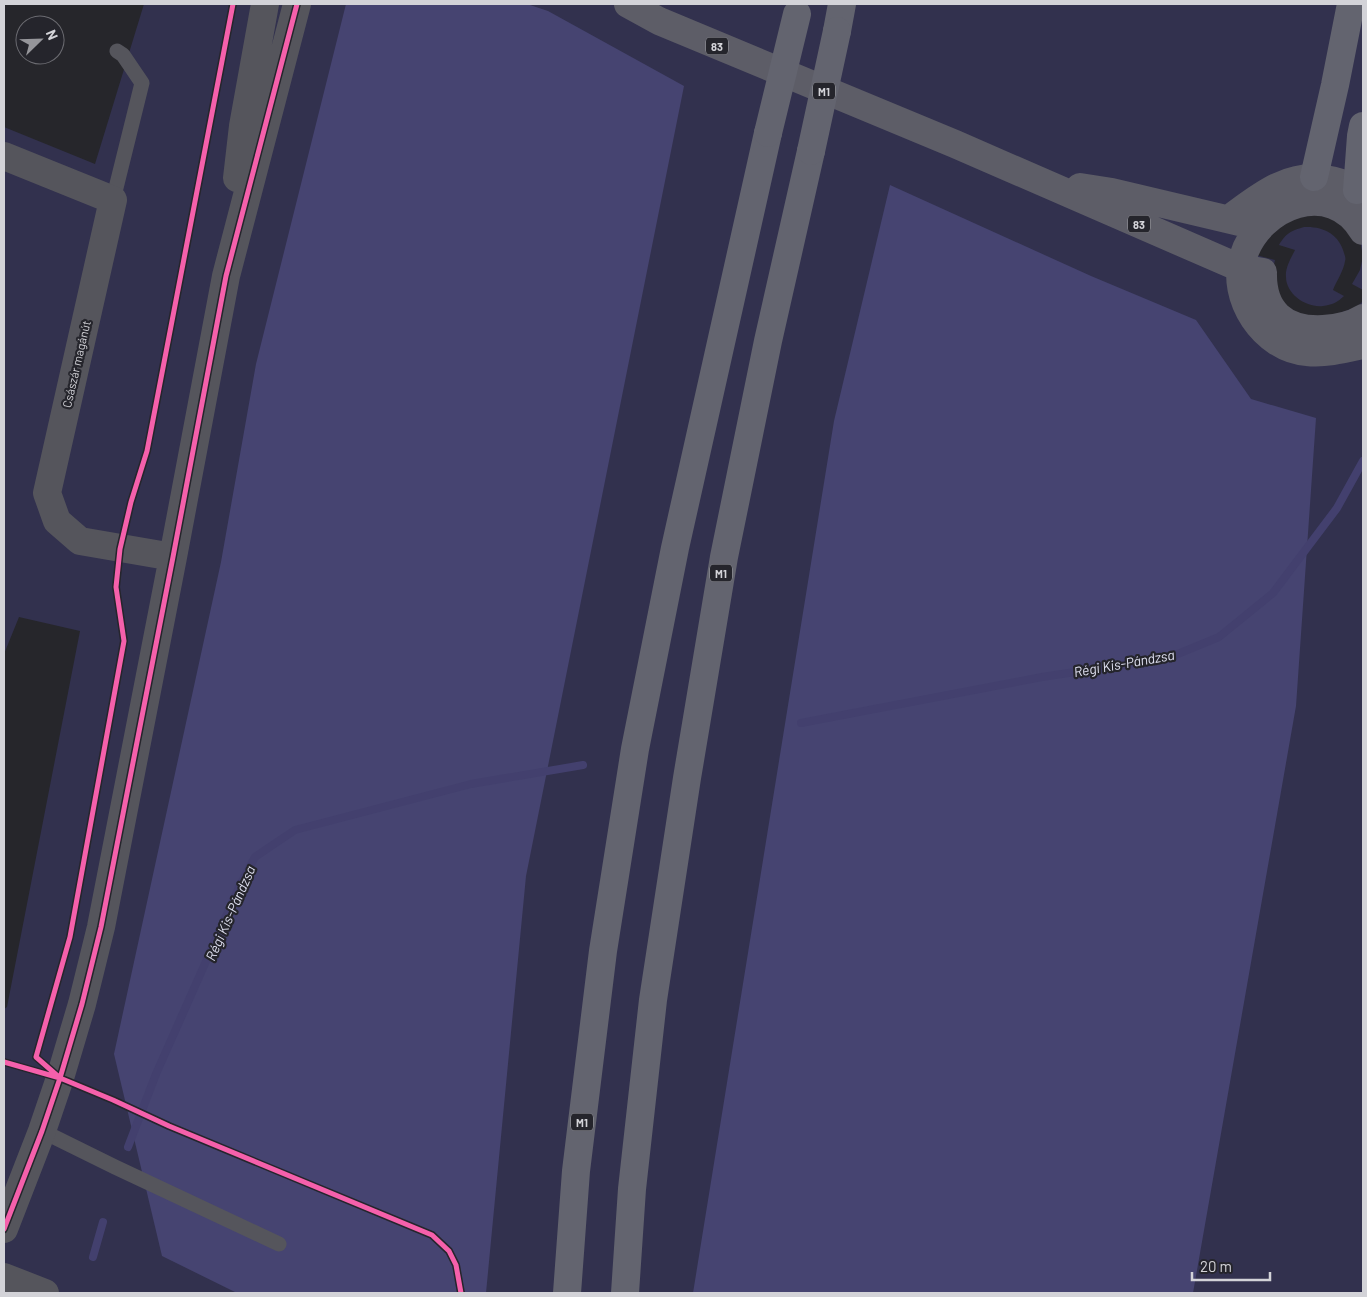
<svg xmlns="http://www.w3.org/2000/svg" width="1367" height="1297" font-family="Barlow,sans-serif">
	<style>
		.green { fill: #32314e }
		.forest { fill: #464471 }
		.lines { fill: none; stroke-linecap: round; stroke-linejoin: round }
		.stream { stroke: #43406e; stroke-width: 8 }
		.service { stroke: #55555c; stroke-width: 15 }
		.minor { stroke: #55555c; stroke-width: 28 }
		.tertiary { stroke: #55555c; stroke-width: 28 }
		.primary { stroke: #5d5d67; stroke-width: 28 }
		.motorway { stroke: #63646f; stroke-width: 28 }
		.motorway-bridge { stroke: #63646f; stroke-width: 28 }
		.cycleway-casing { stroke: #25252c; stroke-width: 8 }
		.cycleway { stroke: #f560ab; stroke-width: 5 }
		.labels { text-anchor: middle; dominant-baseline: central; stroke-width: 4.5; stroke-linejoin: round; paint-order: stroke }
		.shield { fill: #25252c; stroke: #9f9fa4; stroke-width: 1 }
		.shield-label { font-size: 11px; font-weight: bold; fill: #d3d3d8 }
		.street-label { font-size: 12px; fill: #d3d3d8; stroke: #25252c }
		.water-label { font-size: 14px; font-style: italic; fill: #dfe0f0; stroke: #25252c }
	</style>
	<rect width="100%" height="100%" fill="#26262b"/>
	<!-- green -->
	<path class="green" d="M144 4H1363V290L1352 284 1360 270 1362 261V251L1360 241 1323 210 1281 221 1256 255 1275 260 1271 278 1285 309 1319 320 1357 307 1363 301V1293H4V1009L7 1007 80 631 19 617 4 654V127L95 164Z
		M1304 227C1323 226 1339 234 1344 253 1345 256 1346 259 1345 261 1344 270 1336 282 1333 290L1344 296C1338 302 1332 305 1323 306 1306 308 1286 294 1286 277 1285 268 1291 258 1295 250L1279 245C1286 233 1291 231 1304 227Z"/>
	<!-- forest -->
	<path class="forest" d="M346 4H527L548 11 684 86 526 876 486 1293H237L162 1256 114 1054 221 562 256 364Z
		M890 185 1091 276 1196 320 1251 399 1316 418 1296 706 1193 1293H693L834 421Z"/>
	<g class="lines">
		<!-- stream -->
		<path class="stream" d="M801 723 1042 677 1168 658 1219 637 1273 593 1337 508 1363 461
			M128 1147 156 1074 239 887 255 857 295 830 471 784 583 765
			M93 1257 103 1222"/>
		<!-- service -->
		<path class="service" d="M113 200 142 83 123 55 117 51
			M42 1131 115 1167 279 1244"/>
		<!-- minor -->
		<path class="minor" d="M4 156 113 200 47 493 57 521 80 541 173 557
			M237 178 243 126 265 4
			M4 1229 42 1131 60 1078 82 1004 101 927 173 557 226 276 297 4"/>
		<!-- tertiary -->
		<path class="tertiary" d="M4 1277 45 1293"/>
		<!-- primary -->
		<path class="primary" d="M628 4 659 21 955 144 1240 268 1263 272C1262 311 1284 331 1323 329 1337 328 1352 325 1363 318
			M1080 187 1112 192 1260 227
			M1229 219C1258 198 1286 173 1325 179 1340 181 1352 185 1363 195
			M1363 231C1331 177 1259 205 1243 257 1230 298 1264 349 1307 352 1326 354 1345 349 1363 345"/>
		<!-- motorway -->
		<path class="motorway" d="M837 31 842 4
			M1314 177 1335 85 1351 4
			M1357 190 1361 136 1363 126
			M567 1293 576 1171 603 951 635 749 675 548 768 133
			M625 1293 632 1189 653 1000 687 778 724 557 768 341 811 151"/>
		<!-- motorway-bridge -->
		<path class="motorway-bridge" d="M768 133 797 14
			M811 151 837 31"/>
		<defs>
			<path id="cycleway" d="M4 1062 60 1078 113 1100 169 1126 432 1235 449 1251 456 1265 461 1293
				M60 1078 36 1057 70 937 124 641 116 587 120 549 131 502 147 451 233 4
				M4 1229 42 1131 60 1078 82 1004 101 927 173 557 226 276 297 4"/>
		</defs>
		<!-- cycleway casing -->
		<use href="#cycleway" class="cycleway-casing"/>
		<!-- cycleway -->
		<use href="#cycleway" class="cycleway"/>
	</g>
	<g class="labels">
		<!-- shield labels -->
		<g class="shield">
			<rect x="706" y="37.5" width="22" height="17" rx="4"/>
			<rect x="813" y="82.5" width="22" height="17" rx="4"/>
			<rect x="1128" y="215.5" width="22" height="17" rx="4"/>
			<rect x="710" y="564.5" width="22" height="17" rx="4"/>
			<rect x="571" y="1113.5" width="22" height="17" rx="4"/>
		</g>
		<g class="shield-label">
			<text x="717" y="46">83</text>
			<text x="824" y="91">M1</text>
			<text x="1139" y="224">83</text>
			<text x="721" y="573">M1</text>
			<text x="582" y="1122">M1</text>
		</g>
		<!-- street labels -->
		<g class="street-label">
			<text transform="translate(76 364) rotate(-77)">Császár magánút</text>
		</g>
		<!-- water labels -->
		<g class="water-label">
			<text transform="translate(1124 663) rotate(-10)">Régi Kis-Pándzsa</text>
			<text transform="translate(230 913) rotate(-66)">Régi Kis-Pándzsa</text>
		</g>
	</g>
	<!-- border -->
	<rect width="1367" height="1297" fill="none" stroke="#d3d3d8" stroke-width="10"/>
	<!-- north arrow -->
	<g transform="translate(40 40) rotate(67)"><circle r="24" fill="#25252c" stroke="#6b6b71"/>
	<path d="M0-4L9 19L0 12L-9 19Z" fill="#96969b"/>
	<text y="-8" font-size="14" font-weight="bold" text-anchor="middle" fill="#d3d3d8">N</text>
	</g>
	<!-- scale -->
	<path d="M1192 1272v8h78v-8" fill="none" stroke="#d3d3d8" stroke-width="2.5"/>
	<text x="1200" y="1272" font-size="15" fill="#d3d3d8" stroke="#25252c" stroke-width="4" paint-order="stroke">20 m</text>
</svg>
